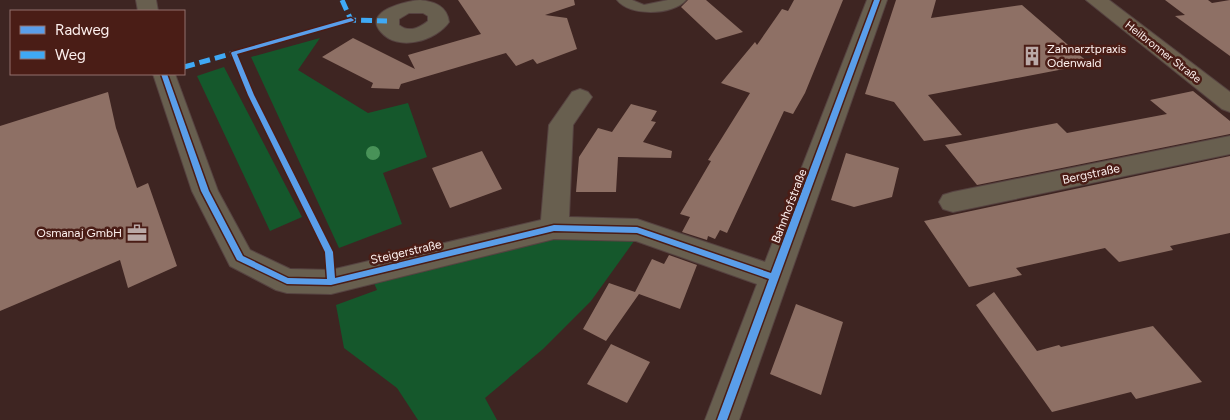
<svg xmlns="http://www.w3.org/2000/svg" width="1230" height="420" font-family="Figtree,sans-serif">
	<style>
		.green { fill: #15582c }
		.building { fill: #8e7065 }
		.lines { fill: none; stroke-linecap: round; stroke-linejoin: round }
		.service-casing { stroke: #564341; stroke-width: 2 }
		.minor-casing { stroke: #564341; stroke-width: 2 }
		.secondary-casing { stroke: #564341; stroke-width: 2 }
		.service { fill: #685f4f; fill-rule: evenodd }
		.minor { fill: #685f4f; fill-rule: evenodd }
		.secondary { fill: #6c604e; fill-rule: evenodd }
		.quiet { stroke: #3fa9f5; stroke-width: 5; stroke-dasharray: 11 5; stroke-linecap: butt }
		.cycleway-casing { stroke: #4a1d16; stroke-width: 3 }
		.cycleway { fill: #5a9eea; fill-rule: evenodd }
		.tree { fill: #489258 }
		.labels { text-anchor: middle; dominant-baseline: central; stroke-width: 5; stroke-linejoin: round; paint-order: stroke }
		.far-street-label { font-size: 11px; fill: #fdf0ee; stroke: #4a1d16 }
		.poi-label { font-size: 12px; fill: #fdf0ee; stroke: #4a1d16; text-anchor: start }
		.street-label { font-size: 12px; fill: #fdf0ee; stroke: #4a1d16 }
	</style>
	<rect width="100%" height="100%" fill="#3e2522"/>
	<!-- green -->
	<path class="green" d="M320 38 298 70 368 113 408 103 427 157 383 173 402 224 339 248 251 57Z
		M224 67 302 217 270 231 197 76Z
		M556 235 637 237 591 301 543 349 485 398 497 420H418L397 388 344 348 336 305 377 290 371 276Z"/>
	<!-- building -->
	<path class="building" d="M458 0H574L575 5 545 15 567 18 577 49 537 64 533 59 516 66 506 53 401 84 399 89 371 88 373 83 322 57 353 38 415 69 408 55 481 34Z
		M688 0H706L743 32 716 40 681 7Z
		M794 0H843L805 93 793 114 784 111 727 233 720 230 715 239 708 236 707 240 682 232 690 217 680 214 711 161 708 160 750 93 721 83 755 42 757 45 782 9 788 11Z
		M896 0H936L931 18 1022 5 1090 64 928 95 962 135 924 141 894 102 865 94Z
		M1165 0H1208L1212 3 1230 0V56L1175 16 1185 15Z
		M1193 91 1230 121V134L977 185 945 145 1057 123 1067 133 1167 114 1150 100Z
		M108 92 116 128 137 188 148 183 177 266 128 288 120 260 0 311V126Z
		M631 104 657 111 651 121 656 122 643 142 672 151 671 158 618 157 616 192H576L579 157 598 128 612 132Z
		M482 151 502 189 450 208 432 168Z
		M846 153 899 168 892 197 854 207 831 200Z
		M1230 156V233L1170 246 1173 250 1119 262 1105 248 1016 268 1022 275 969 287 924 221Z
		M669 255 697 265 680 309 639 294 606 341 583 329 609 283 635 292 652 259 664 264Z
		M994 292 1037 351 1059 345 1061 347 1153 326 1202 382 1136 399 1131 392 1052 412 976 305Z
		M796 304 843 322 821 395 770 374Z
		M611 344 650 362 627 403 587 384Z"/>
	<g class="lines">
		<defs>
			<path id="service" d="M617 0H632L644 5 668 0H686C673 15 630 17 617 0Z"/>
			<path id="minor" d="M136 0H156L158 11H138Z
				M420 0C435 2 447 6 449 22 436 41 398 52 381 32 362 11 407 1 420 0ZM409 13H423L428 16V21C419 28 409 33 399 25V19Z
				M867 0H887L739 420H705L757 284 636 241 554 239 331 294 287 293 276 290 230 266 192 191 153 74H175L218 191 250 250 290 269 331 270 541 220 549 125 572 92 580 89 588 92 592 97 573 125 569 217 637 219 765 262Z
				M1230 136V154L953 212 943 209 939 202 943 195 953 192Z"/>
			<path id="secondary" d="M1086 0H1109L1230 92V112L1222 109Z"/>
		</defs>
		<!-- service casing -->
		<use href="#service" class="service-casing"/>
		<!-- minor casing -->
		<use href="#minor" class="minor-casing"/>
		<!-- secondary casing -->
		<use href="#secondary" class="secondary-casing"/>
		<!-- service -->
		<use href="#service" class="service"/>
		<!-- minor -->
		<use href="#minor" class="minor"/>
		<!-- secondary -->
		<use href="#secondary" class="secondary"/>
		<!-- quiet -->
		<path class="quiet" d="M342 0 351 20 387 21
			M184 67 234 53"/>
		<defs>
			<path id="cycleway" d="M874 0H880L727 420H717L769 279 637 233 554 231 331 285 287 284 237 260 201 191 161 74H167L209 191 243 256 288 278 327 279 325 252 248 95 231 53 232 52 351 18 354 20 353 21 237 54 254 95 333 252 335 278 554 225 637 227 771 273Z"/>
		</defs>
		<!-- cycleway casing -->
		<use href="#cycleway" class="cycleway-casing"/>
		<!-- cycleway -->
		<use href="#cycleway" class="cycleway"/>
	</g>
	<!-- trees -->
	<circle class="tree" cx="373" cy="153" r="7"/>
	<!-- icons -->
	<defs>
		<symbol id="building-bare" viewBox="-9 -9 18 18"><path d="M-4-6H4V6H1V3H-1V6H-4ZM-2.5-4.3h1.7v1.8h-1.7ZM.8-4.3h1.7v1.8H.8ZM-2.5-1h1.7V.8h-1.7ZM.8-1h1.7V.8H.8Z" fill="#baa9a7" stroke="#4a1d16" stroke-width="2.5" paint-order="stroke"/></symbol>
		<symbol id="office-bare" viewBox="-9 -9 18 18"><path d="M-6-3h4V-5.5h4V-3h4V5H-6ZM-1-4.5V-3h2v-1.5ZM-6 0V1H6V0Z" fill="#baa9a7" stroke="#4a1d16" stroke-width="2.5" paint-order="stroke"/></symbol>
	</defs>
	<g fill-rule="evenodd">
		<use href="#building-bare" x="1018" y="42" width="28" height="28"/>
		<use href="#office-bare" x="123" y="219" width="28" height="28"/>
	</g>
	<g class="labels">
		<!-- far-street labels -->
		<g class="far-street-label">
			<text transform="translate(1163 52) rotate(38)">Heilbronner Straße</text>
		</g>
		<!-- poi labels -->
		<g class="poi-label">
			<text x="1047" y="49">Zahnarztpraxis<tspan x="1047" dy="14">Odenwald</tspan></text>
			<text x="122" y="233" text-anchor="end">Osmanaj GmbH</text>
		</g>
		<!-- street labels -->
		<g class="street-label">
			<text transform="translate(1091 174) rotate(-12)">Bergstraße</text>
			<text transform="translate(789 206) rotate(-69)">Bahnhofstraße</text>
			<text transform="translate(406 252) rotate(-13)">Steigerstraße</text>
		</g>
	</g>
	<!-- legend -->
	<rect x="10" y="10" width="175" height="65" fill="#4a1d16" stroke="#92716c"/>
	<rect x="20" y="26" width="25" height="8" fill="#5a9eea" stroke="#92716c"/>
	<text x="55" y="35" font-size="15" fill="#fdf0ee">Radweg</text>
	<rect x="20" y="51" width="25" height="8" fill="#3fa9f5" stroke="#92716c"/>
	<text x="55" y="60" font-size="15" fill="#fdf0ee">Weg</text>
</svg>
